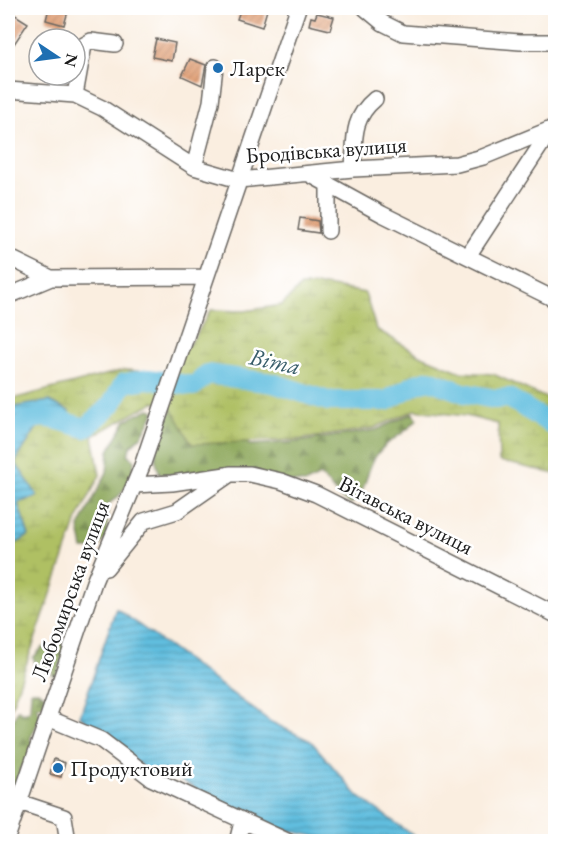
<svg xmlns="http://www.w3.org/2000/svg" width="563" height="849" font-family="'EB Garamond',serif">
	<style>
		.forest { fill: url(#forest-firs); stroke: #54613a; stroke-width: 1.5 }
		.wetland { fill: url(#wetland-marsh); stroke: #666e40; stroke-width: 1.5 }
		.water { fill: url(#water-rules); stroke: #3e6d7e; stroke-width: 1.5 }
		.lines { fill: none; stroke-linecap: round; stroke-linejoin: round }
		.river { stroke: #61bedf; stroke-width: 20 }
		.building { fill: url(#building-hatch) }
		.minor-casing { stroke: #6a6661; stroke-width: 18 }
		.minor { stroke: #fff; stroke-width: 15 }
		.poi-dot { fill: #1f6fb2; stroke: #fff; stroke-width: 2 }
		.labels { text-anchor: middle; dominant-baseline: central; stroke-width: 5; stroke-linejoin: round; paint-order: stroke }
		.poi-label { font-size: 22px; fill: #1c1c1c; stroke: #fff; text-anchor: start }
		.street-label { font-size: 22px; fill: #1c1c1c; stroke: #fff }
		.water-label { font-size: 24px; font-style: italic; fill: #385d6a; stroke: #fff }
	</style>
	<defs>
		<pattern id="forest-firs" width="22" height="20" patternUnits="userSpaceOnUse" patternTransform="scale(1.5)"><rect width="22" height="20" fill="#8ba659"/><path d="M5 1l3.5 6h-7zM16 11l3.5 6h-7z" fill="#718649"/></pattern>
		<pattern id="wetland-marsh" width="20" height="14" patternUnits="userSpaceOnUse" patternTransform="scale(1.5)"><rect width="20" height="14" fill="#afc063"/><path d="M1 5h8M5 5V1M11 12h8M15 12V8" fill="none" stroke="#96a455"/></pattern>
		<pattern id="water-rules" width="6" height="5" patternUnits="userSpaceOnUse" patternTransform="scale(1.5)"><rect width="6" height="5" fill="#61bedf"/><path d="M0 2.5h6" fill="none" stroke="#4f9ab4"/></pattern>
		<pattern id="building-hatch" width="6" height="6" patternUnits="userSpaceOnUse" patternTransform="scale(1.5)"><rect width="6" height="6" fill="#e09f75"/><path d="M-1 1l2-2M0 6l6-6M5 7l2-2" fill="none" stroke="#c08865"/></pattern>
	</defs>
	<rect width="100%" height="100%" fill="#fff"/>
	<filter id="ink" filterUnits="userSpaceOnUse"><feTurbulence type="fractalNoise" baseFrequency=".0167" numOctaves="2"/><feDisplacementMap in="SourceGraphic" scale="12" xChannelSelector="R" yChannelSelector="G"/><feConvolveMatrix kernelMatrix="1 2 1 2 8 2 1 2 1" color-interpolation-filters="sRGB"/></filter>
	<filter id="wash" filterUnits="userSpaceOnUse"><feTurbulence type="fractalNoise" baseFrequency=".008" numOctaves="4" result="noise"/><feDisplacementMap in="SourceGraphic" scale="24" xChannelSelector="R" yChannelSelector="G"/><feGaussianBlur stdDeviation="1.35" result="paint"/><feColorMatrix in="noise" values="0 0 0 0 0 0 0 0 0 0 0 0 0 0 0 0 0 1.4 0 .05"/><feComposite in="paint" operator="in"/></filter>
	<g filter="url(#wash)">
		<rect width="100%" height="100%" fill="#faeee0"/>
		<!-- forest -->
		<path class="forest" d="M179 397 229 434 250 445 297 442 376 430 413 413 417 419C405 436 384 440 374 459 365 475 366 494 351 504 334 497 333 486 320 476L306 483 160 474C147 448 166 420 179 397Z
			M149 409 155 411 143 434 130 447 128 455 134 460C134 478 124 495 108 504L107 537 96 549H83L79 527 107 472 109 451 126 420Z
			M68 638 57 675H52L53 665 40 674 33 658 43 647 51 651Z
			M31 691H38L46 696 43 706H36L41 716 30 739 34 746 28 760 19 770 24 778 14 802 8 810V730L18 709 22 713 30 710Z"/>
		<!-- wetland -->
		<path class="wetland" d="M301 286H327L365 293 376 329 422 356 461 372 493 374 555 402V474L499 461 498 424 466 416 415 410 374 428 297 440 192 444 173 410 154 402 93 436 100 475 77 520 8 716V400L124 370 165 373 194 338 211 310 245 311 282 305Z"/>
		<!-- water -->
		<path class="water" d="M49 401 69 411 65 428 38 426 15 462 38 496 18 503 29 536 8 548V408Z
			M116 608 271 722 311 741 358 796 421 841H338L257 824 174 776 158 779 80 716Z"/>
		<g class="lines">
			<!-- river -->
			<path class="river" d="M8 444C33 405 47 418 86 428L111 405 124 383 148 379 194 386 207 374 273 383 328 401H386L416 384 429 380 464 393 495 399 509 398 556 427"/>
		</g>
		<g id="blocks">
			<!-- building -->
			<path class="building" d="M49 8H69L64 25 46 20Z
				M241 8 267 10 262 27 237 19Z
				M12 13 28 23 14 44 8 40V19Z
				M317 13 334 17 330 30 309 25 311 17 315 18Z
				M156 39 175 43 172 61 152 57Z
				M190 59 206 65 202 85 182 76Z
				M300 218 318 221 319 233 298 230Z
				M54 759 65 763 61 777 50 774Z"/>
		</g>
	</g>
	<g filter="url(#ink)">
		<use href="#blocks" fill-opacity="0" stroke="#6a6661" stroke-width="1.5"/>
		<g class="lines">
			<defs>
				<path id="minor" d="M365 8 383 23 403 33 520 42H556
					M8 90 75 95 102 108 194 167 239 180 353 169 457 164 483 157 556 127
					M75 95 84 45 91 41 115 44
					M194 167 211 102 215 67
					M353 169C355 140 351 119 375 99
					M311 175 382 214 556 300
					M328 231V184
					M468 256 552 128
					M8 257 51 278
					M8 296 51 278 205 277
					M134 485 172 483 226 475
					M106 568 144 521 177 511 230 474H250L281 481 316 494 556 615
					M48 718 101 740 151 778 289 842
					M19 802 64 817 68 842
					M8 835 94 582 142 466 298 8
					M237 842 242 822"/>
			</defs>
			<!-- minor casing -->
			<use href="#minor" class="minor-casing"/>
			<!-- minor -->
			<use href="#minor" class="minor"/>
		</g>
	</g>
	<!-- markers -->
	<g class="poi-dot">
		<circle cx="218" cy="68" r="6"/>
		<circle cx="58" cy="768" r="6"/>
	</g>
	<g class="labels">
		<!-- poi labels -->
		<g class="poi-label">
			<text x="230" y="68">Ларек</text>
			<text x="70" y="768">Продуктовий</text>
		</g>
		<!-- street labels -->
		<g class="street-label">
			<text transform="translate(326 150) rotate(-4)">Бродівська вулиця</text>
			<text transform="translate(406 515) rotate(27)">Вітавська вулиця</text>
			<text transform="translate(70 591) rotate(-70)">Любомирська вулиця</text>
		</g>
		<!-- water labels -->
		<g class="water-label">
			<text transform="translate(275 361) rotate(12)">Віта</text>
		</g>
	</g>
	<!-- margin -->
	<rect width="563" height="849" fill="none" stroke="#fff" stroke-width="30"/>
	<!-- north arrow -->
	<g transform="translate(57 57) rotate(103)"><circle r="28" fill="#ffffff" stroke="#a4a4a4" stroke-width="1.5"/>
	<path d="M0-4.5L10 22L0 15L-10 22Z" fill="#1f6fb2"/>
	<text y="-9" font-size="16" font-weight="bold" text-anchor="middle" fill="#1c1c1c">N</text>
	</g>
</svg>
